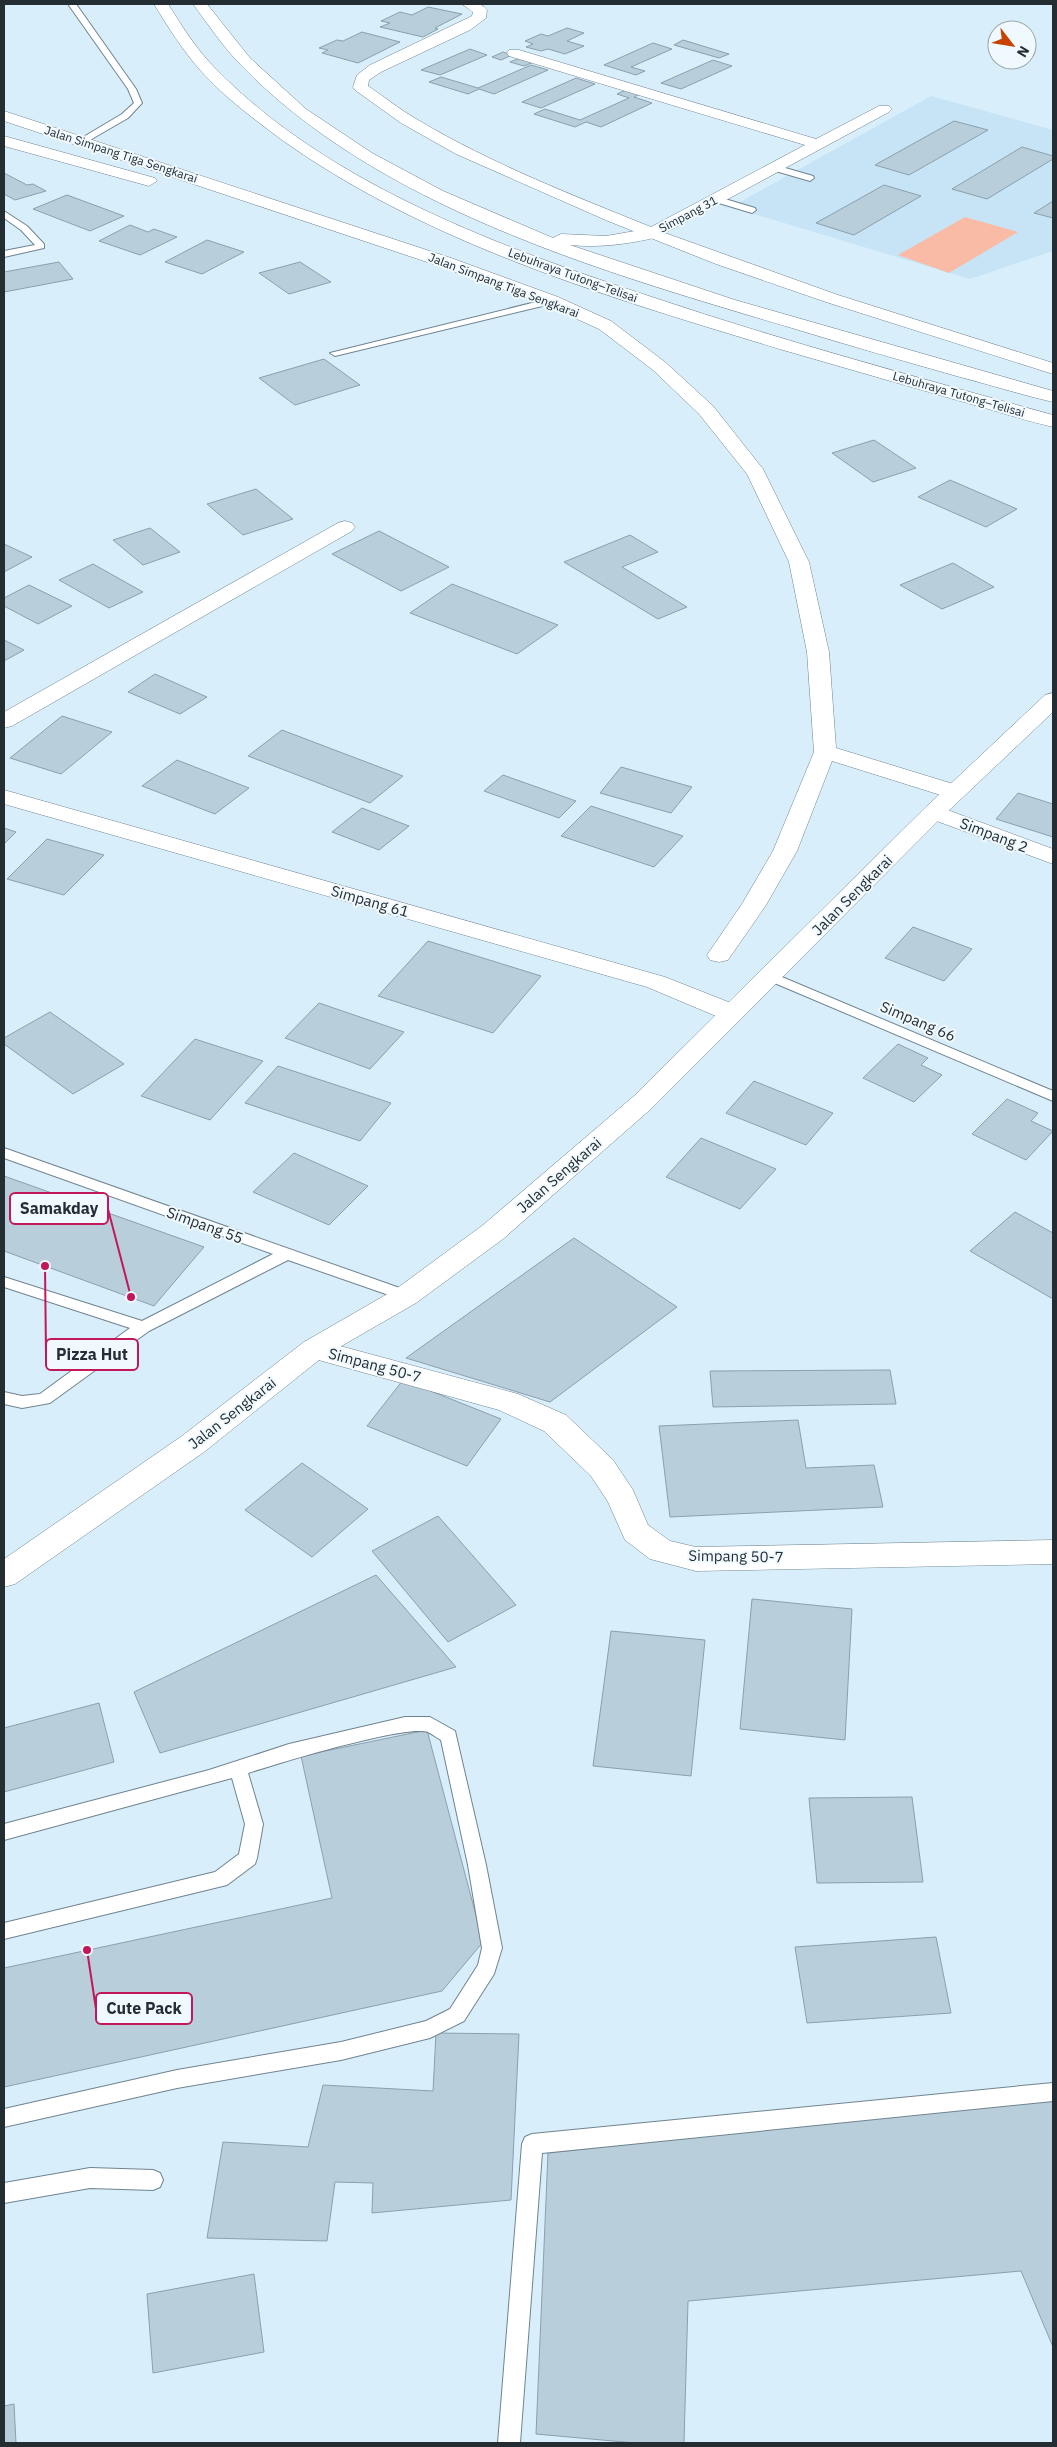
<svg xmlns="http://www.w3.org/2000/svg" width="1057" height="2447" font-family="'IBM Plex Sans',sans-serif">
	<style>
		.built { fill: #c6e4f5 }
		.green { fill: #fabba6 }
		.building { fill: #b9cedb; stroke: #8ba0ac }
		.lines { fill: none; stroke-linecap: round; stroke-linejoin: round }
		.service-casing { stroke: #6f848f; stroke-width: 2 }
		.minor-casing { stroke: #6f848f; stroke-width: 1 }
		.primary-casing { stroke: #6f848f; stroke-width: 1 }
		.trunk-casing { stroke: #6f848f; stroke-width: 1 }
		.service { fill: #fff; fill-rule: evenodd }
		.minor { fill: #fff; fill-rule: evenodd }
		.primary { fill: #fff; fill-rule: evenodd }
		.trunk { fill: #fff; fill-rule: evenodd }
		.labels { text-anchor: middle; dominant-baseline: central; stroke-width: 4; stroke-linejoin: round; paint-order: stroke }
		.far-street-label { font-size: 12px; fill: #242d32; stroke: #f0f9fe }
		.street-label { font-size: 15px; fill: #242d32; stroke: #f0f9fe }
		.leader { fill: none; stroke: #c2185b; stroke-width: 2 }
		.callout-dot { fill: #c2185b; stroke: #f0f9fe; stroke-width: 2 }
		.callout { fill: #f0f9fe; stroke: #c2185b; stroke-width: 2 }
		.callout-label { font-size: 16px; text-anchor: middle; font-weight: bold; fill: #242d32 }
	</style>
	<rect width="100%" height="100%" fill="#d8eefb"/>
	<!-- built -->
	<path class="built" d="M931 96 1053 130V251L970 279 731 207Z"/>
	<!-- green -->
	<path class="green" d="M965 217 1018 232 949 273 898 255Z"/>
	<!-- building -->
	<path class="building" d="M428 7 462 14 435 28 438 29 423 37 380 27 390 23 381 21 400 12 412 15Z
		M567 28 584 33 567 41 584 46 565 54 548 49 541 51 526 47 533 44 525 41 541 34 548 36Z
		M362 32 400 42 358 63 322 53 328 50 319 48 337 40 343 41Z
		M683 40 729 54 719 58 674 45Z
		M653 43 672 49 631 67 645 71 636 75 604 65Z
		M470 49 487 55 440 75 421 70Z
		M503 52 512 55 501 60 492 57Z
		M520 58 534 62 524 66 510 62Z
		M713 60 732 66 681 89 661 83Z
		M531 65 548 70 494 94 479 89 468 94 429 82 441 77 478 88Z
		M576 78 595 84 541 108 522 102Z
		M628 89 642 93 634 97 652 103 601 127 586 122 575 127 534 114 545 109 580 120 629 98 617 94Z
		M954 121 988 130 909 175 875 165Z
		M1022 147 1053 156V159L987 199 952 189Z
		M4 173 27 185 33 184 46 191 15 200 4 194Z
		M884 185 921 196 854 235 816 223Z
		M67 195 124 216 90 231 33 209Z
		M1053 201V218L1034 213Z
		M130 225 148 232 154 229 177 237 140 255 99 241Z
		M207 240 244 252 202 274 165 262Z
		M59 262 73 279 4 292V272Z
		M300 262 331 282 289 294 259 273Z
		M324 359 360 385 295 405 259 378Z
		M874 440 916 468 873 482 832 453Z
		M950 480 1017 509 986 527 918 497Z
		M256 489 293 519 243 535 207 504Z
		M150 528 180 552 143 565 113 540Z
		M379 531 449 567 401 591 332 554Z
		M630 535 658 552 622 567 687 607 658 619 564 562Z
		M4 544 32 557 4 572Z
		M953 563 994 587 942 609 900 585Z
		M93 564 143 592 109 608 59 580Z
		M452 584 558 625 517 654 410 613Z
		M29 585 72 606 38 624 4 606V598Z
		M4 640 24 650 4 661Z
		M155 674 207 697 180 714 128 692Z
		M62 716 112 732 61 774 10 758Z
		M282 730 403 776 370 803 248 756Z
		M177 760 249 788 215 814 142 786Z
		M621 767 692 787 671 813 600 793Z
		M503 775 576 801 559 818 484 791Z
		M1018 793 1053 804V837L996 819Z
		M591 806 683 836 654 867 561 836Z
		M362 808 409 826 379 850 332 832Z
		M4 828 16 832 4 844Z
		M47 839 104 855 64 895 7 879Z
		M913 927 972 949 944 981 885 958Z
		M428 941 541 976 493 1033 378 996Z
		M319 1003 404 1032 370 1069 285 1038Z
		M50 1012 124 1064 73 1094 4 1044V1038Z
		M195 1039 263 1061 210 1120 141 1096Z
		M898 1044 928 1058 921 1065 942 1075 914 1102 863 1078Z
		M278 1066 391 1103 360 1141 245 1103Z
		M754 1081 833 1113 806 1145 726 1113Z
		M1007 1099 1038 1113 1031 1121 1053 1131 1026 1160 972 1134Z
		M701 1138 776 1169 740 1209 666 1177Z
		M294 1153 368 1186 329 1225 253 1192Z
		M4 1176 204 1247 154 1306 4 1251Z
		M1015 1212 1053 1233V1299L970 1251Z
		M574 1238 677 1307 550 1402 406 1358Z
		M890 1370 896 1404 713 1407 710 1371Z
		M403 1380 501 1419 467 1466 367 1426Z
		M798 1420 806 1468 874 1465 883 1507 670 1517 659 1426Z
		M302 1463 368 1509 312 1557 245 1510Z
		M438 1516 516 1605 448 1642 372 1551Z
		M376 1575 456 1667 160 1753 134 1692Z
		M752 1599 852 1609 845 1740 740 1729Z
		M611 1631 705 1640 691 1776 593 1766Z
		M99 1703 114 1762 4 1792V1728Z
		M427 1730 483 1942 442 1991 4 2087V1968L332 1898 301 1756Z
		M912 1797 923 1882 817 1883 809 1798Z
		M936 1937 951 2013 807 2023 795 1947Z
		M436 2033 519 2034 511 2200 372 2213 373 2183 335 2182 327 2241 207 2238 223 2142 308 2147 323 2085 433 2091Z
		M1053 2098V2347L1021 2271 688 2301 684 2443H635L536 2434 548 2153Z
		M254 2274 264 2352 153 2373 147 2294Z
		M14 2404 16 2443H4V2406Z"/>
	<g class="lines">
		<defs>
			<path id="service" d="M68 4H76L136 89 142 103 128 118 83 144 80 143V139L122 114 134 103 128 89Z
				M775 165 813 176 814 178 810 181 772 170 771 168Z
				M715 196 755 208 756 210 752 213 712 201 711 199Z
				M4 211 27 226 44 244V248L4 257V251L35 245 21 230 4 218Z
				M552 298 555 299V303L335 356 330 353Z
				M770 972 1053 1091V1101L765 979 763 976 765 973Z
				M4 1148 411 1292 414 1296 411 1300 406 1301 288 1260 149 1331 50 1403 22 1408 4 1404V1392L22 1396 40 1394 130 1328 4 1287V1277L142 1321 273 1254 4 1158Z
				M405 1717H430L455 1731 486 1865 502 1948 494 1974 464 2021 430 2038 341 2060 177 2088 4 2127V2109L177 2070 341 2042 426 2021 450 2009 478 1965 482 1948 468 1865 441 1740C437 1738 432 1734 428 1732 406 1724 276 1764 248 1773L263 1824 257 1858 255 1864 227 1885 4 1939V1923L215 1872 239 1854 245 1824 232 1778 4 1840V1824L209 1770 289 1744Z
				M1053 2083V2101L542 2153 520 2443H498L522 2144 525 2137 532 2134Z
				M90 2168 153 2170 160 2173 163 2180 160 2187 153 2190 90 2188 4 2203V2183Z"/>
			<path id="minor" d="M462 4C471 3 481 2 487 10L486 18 470 30 381 72 369 80 368 86C385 97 400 110 418 120 492 164 572 195 651 227L805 145 509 56 507 53 509 50H519L816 139 879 106H889L892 109 889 112 665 233 838 295 1053 363V374L826 302 716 264 608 221 456 154 401 123 355 90 353 87 357 75 370 65 472 16 473 12Z
				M4 111 451 258 558 297 611 321 665 362 713 406 763 469 809 562 829 652 836 748 963 787 966 792 963 797 955 799 947 797 832 761 797 851 766 905 728 960 719 962 710 960 707 955 742 904 773 851 814 752 807 652 789 562 747 474 699 414 653 370 599 329 546 305 439 266 4 121Z
				M4 136 155 178 157 181 149 186 4 146Z
				M345 521 352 523 355 527 352 531 12 726 4 728V712L338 523Z
				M4 790 665 977 741 1007 745 1013 741 1019 732 1021 723 1019 647 987 4 804Z
				M934 805 1053 849V864L926 817 923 812 926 807Z
				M314 1339 518 1394 566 1415 613 1460 633 1490 648 1525 670 1541 696 1547 1053 1540V1564L696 1571 650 1559 625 1540 608 1502 591 1476 544 1431 499 1410 304 1356 300 1349 304 1342Z"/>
			<path id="primary" d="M1053 693V712L942 817 652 1108 503 1239 416 1303 324 1356 204 1452 15 1584 4 1587V1559L182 1436 304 1342 396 1289 483 1225 634 1096 926 807 1045 695Z"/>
			<path id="trunk" d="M154 4H168C182 26 196 49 215 68 327 184 504 249 655 298 786 342 920 378 1053 415V427C1022 420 991 409 960 401 901 384 842 367 783 350 611 298 430 245 282 140 254 119 224 97 201 71 183 51 168 27 154 4Z
				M193 4H207L250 58 306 109 372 153 443 191 553 238 561 234 606 236 652 228 658 229 660 233 658 237C629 244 600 248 570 245L735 300 1053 391V402C1022 395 991 385 960 377 904 361 847 345 792 328 606 273 379 208 241 65 223 47 208 24 193 4Z"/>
		</defs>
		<!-- service casing -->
		<use href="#service" class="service-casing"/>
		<!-- minor casing -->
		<use href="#minor" class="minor-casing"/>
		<!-- primary casing -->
		<use href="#primary" class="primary-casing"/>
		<!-- trunk casing -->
		<use href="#trunk" class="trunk-casing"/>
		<!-- service -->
		<use href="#service" class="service"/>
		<!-- minor -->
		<use href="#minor" class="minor"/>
		<!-- primary -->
		<use href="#primary" class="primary"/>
		<!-- trunk -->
		<use href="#trunk" class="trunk"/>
	</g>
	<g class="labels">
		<!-- far-street labels -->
		<g class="far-street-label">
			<text transform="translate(121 154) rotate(18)">Jalan Simpang Tiga Sengkarai</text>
			<text transform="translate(688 214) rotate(-28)">Simpang 31</text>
			<text transform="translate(573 275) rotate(20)">Lebuhraya Tutong–Telisai</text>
			<text transform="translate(504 285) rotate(21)">Jalan Simpang Tiga Sengkarai</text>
			<text transform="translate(959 394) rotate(16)">Lebuhraya Tutong–Telisai</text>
		</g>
		<!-- street labels -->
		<g class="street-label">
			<text transform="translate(994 835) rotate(21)">Simpang 2</text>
			<text transform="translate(852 895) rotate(-45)">Jalan Sengkarai</text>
			<text transform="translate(370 901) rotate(16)">Simpang 61</text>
			<text transform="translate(918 1021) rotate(23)">Simpang 66</text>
			<text transform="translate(559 1175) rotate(-41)">Jalan Sengkarai</text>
			<text transform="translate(205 1225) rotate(20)">Simpang 55</text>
			<text transform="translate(375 1365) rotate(15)">Simpang 50-7</text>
			<text transform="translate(232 1413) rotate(-38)">Jalan Sengkarai</text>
			<text transform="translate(736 1556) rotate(1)">Simpang 50-7</text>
		</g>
	</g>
	<!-- callouts -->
	<path class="leader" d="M131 1297L108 1209M45 1266L46 1354M87 1950L96 2009"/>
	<g class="callout-dot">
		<circle cx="131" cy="1297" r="5"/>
		<circle cx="45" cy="1266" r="5"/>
		<circle cx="87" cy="1950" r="5"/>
	</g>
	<g class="callout">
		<rect x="10" y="1193" width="98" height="31" rx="5"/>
		<rect x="46" y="1339" width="92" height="31" rx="5"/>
		<rect x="96" y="1993" width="96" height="31" rx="5"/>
	</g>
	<g class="callout-label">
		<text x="59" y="1214">Samakday</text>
		<text x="92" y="1360">Pizza Hut</text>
		<text x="144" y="2014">Cute Pack</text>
	</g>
	<!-- border -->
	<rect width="1057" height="2447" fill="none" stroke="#242d32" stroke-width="10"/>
	<!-- north arrow -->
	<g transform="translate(1012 45) rotate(121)"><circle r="24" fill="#f0f9fe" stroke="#9ea7ac"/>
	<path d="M0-4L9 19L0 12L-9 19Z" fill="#c74100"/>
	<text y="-8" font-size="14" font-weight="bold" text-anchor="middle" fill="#242d32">N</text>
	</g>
</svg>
